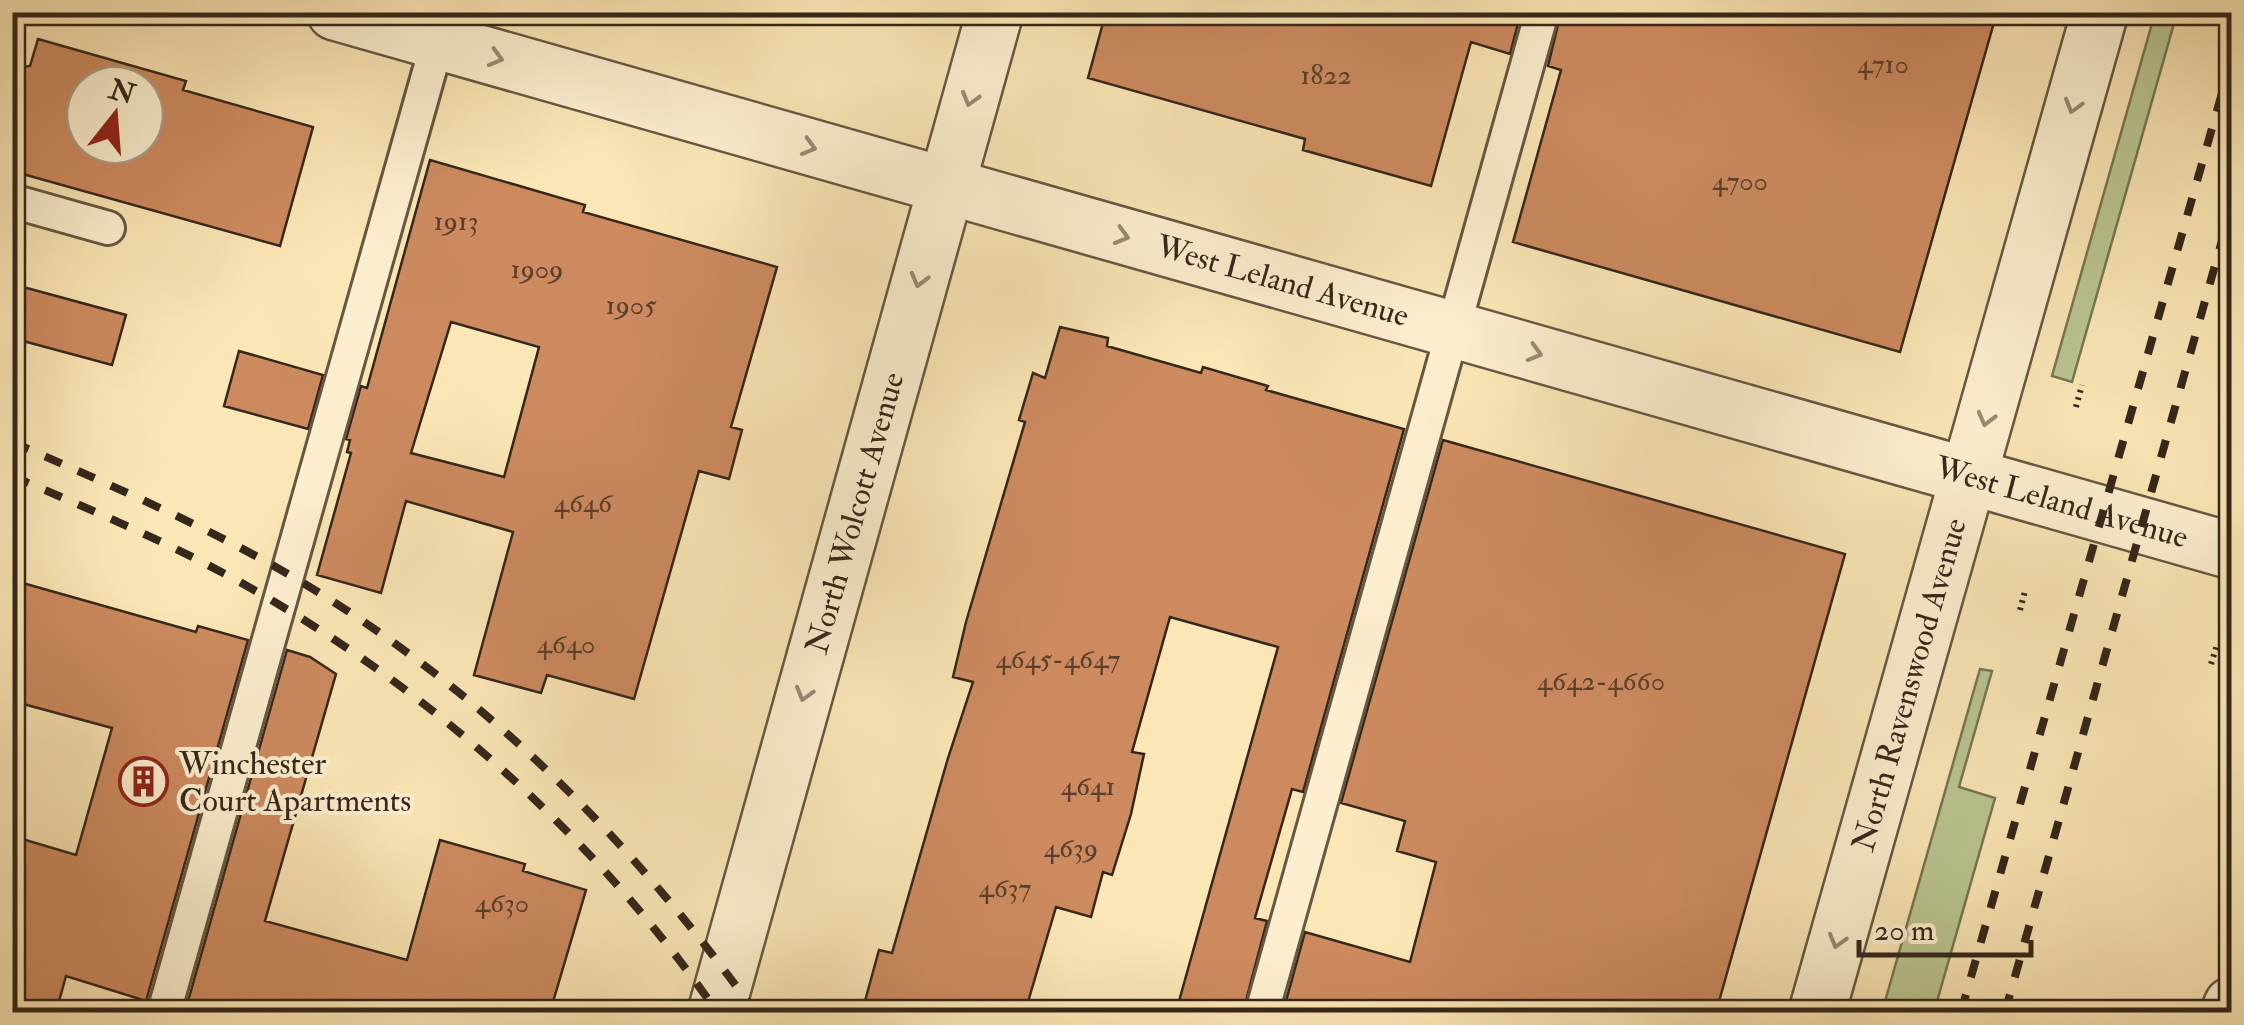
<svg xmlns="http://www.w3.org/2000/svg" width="2244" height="1025" font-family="'IM FELL Double Pica',serif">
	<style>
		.garden { fill: #bac691; stroke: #777656; stroke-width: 2.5 }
		.building { fill: #cd8a5f; stroke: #34271b; stroke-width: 2.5; fill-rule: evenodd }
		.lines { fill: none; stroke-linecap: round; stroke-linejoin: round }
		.service-casing { stroke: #665742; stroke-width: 38 }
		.minor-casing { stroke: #665742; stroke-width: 60 }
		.path { stroke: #34271b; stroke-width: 6; stroke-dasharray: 2.5 5; stroke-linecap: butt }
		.service { stroke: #fcefcf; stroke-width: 32 }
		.minor { stroke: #fcefcf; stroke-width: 55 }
		.rail { stroke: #34271b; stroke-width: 8; stroke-dasharray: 18 18; stroke-linecap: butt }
		.oneway { stroke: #988b75 }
		.labels { text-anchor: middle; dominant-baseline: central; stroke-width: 8; stroke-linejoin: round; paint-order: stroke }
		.number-label { font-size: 28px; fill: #5a402c }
		.street-label { font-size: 32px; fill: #34271b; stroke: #fcefcf }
		.poi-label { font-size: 32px; fill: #34271b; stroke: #fcefcf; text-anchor: start }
	</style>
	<rect width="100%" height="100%" fill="#fbe6b5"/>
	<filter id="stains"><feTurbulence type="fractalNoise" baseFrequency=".002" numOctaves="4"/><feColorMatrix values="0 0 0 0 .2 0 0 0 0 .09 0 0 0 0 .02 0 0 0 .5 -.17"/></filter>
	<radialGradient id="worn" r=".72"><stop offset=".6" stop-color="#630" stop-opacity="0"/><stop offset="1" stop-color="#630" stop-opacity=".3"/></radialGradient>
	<!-- garden -->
	<path class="garden" d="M2155 13H2177L2072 382 2052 376Z
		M1980 669 1992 671 1959 787 1995 798 1934 1012H1882Z"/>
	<!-- building -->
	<path class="building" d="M1106 12H1521L1510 54 1471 42 1431 186 1303 150 1305 139 1088 78Z
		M1561 12H1997L1900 352 1513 242 1561 70 1548 66Z
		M38 39 186 81 183 90 313 127 280 246 12 171V69L30 66ZM85 85H145V145H85Z
		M430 160 585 205 583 212 777 267 731 427 742 430 729 479 699 471 634 699 547 675 541 693 474 675 513 532 406 501 381 593 317 575 351 453 347 452 350 440 346 439 361 386 367 388ZM451 322 539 347 504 477 411 453Z
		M12 284 126 315 112 365 12 338Z
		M1060 327 1108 338 1107 346 1201 373 1203 367 1268 386 1266 390 1404 429 1303 792 1292 789 1255 918 1267 921 1243 1012H1176L1278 647 1170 617 1132 752 1144 754 1131 814 1112 875 1103 872 1091 917 1056 907 1025 1012H862L879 950 892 953 948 758 973 682 953 677 966 622 1025 422 1019 420 1033 373 1045 378Z
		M239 351 323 375 308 429 224 406Z
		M1443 440 1845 554 1716 1012H1283L1305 932 1410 962 1436 862 1397 851 1405 821 1341 803Z
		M12 580 196 632 198 626 248 640 146 1001 66 976 56 1012H12V836L76 855 112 728 12 701Z
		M287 650 310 657 336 674 265 921 407 960 440 840 525 864 523 871 586 890 550 1012H185Z"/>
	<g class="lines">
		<defs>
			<path id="service" d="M12 201 108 228
				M164 1012 446 12
				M1262 1012 1542 12"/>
			<g id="minor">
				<path id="s1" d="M335 12 2232 551"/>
				<path id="s2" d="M716 1012 995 12"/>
				<path id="s3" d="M1817 1012 2100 12"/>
				<path d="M2229 1012 2232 1005"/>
			</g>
		</defs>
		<!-- service casing -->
		<use href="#service" class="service-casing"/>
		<!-- minor casing -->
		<use href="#minor" class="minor-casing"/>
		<!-- path -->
		<path class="path" d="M2076 407 2082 385
			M2020 610 2025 591
			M2211 664 2217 645"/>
		<!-- service -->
		<use href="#service" class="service"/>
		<!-- minor -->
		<use href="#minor" class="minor"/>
		<!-- rail -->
		<path class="rail" d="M12 442C101 481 190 519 274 566 467 675 627 833 755 1012
			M12 476C94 511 177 546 254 590 433 692 600 842 717 1012
			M1961 1012 2232 58
			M2005 1012 2232 205"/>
	</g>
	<!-- one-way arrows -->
	<defs><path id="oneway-chevron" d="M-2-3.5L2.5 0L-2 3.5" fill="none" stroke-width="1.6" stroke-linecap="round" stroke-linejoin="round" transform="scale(2.5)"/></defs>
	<g class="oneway">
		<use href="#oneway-chevron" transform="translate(496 58) rotate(16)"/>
		<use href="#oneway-chevron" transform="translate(970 99) rotate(106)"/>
		<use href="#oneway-chevron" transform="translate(2073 106) rotate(106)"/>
		<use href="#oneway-chevron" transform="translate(809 147) rotate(16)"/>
		<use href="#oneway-chevron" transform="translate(1122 236) rotate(16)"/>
		<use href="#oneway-chevron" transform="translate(919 280) rotate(105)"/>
		<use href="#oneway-chevron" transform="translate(1535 353) rotate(16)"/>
		<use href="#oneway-chevron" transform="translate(1986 419) rotate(105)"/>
		<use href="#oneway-chevron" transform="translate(804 694) rotate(106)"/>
		<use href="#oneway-chevron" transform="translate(1837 941) rotate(106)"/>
	</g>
	<!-- icons -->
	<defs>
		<symbol id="building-ring" viewBox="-11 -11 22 22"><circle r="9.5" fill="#fcefcf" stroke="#8f2418" stroke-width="1.5"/><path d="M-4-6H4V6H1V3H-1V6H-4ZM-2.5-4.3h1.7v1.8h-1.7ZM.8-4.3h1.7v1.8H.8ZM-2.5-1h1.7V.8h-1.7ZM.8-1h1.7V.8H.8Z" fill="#8f2418"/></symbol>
	</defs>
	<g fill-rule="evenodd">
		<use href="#building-ring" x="116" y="754" width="55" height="55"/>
	</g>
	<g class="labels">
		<!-- number labels -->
		<g class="number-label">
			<text x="1883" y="64">4710</text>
			<text x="1326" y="75">1822</text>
			<text x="1740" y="181">4700</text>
			<text x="456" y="221">1913</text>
			<text x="537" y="269">1909</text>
			<text x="631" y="305">1905</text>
			<text x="583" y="503">4646</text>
			<text x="566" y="644">4640</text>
			<text x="1058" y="659">4645-4647</text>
			<text x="1601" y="681">4642-4660</text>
			<text x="1088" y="786">4641</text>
			<text x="1071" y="848">4639</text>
			<text x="1005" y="888">4637</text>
			<text x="502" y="903">4630</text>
		</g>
		<!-- street labels -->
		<g class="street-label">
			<text stroke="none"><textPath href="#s1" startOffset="985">West Leland Avenue</textPath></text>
			<text stroke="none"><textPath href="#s1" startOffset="1795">West Leland Avenue</textPath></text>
			<text stroke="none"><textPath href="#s2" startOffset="518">North Wolcott Avenue</textPath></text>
			<text stroke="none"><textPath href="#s3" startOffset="340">North Ravenswood Avenue</textPath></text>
		</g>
		<!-- poi labels -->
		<g class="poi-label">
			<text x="179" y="764">Winchester<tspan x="179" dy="37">Court Apartments</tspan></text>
		</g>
	</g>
	<!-- margin -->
	<rect width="2244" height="1025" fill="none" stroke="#fbe6b5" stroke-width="50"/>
	<rect x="15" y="15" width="2214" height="995" fill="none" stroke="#34271b" stroke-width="5"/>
	<rect x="25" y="25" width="2194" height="975" fill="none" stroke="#34271b" stroke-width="2.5"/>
	<!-- north arrow -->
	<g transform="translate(115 115) rotate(17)"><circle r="48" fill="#fcefcf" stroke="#ac9f87" stroke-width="2.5"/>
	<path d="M0-8L18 38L0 25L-18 38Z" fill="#8f2418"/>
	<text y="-15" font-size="28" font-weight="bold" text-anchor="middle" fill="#34271b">N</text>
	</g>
	<!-- scale -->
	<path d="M1859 940v15h172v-15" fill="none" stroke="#34271b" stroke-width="5"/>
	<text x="1874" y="940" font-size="30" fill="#34271b" stroke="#fcefcf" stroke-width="8" paint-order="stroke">20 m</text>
	<rect width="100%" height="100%" filter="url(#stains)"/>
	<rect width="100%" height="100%" fill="url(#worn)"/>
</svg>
